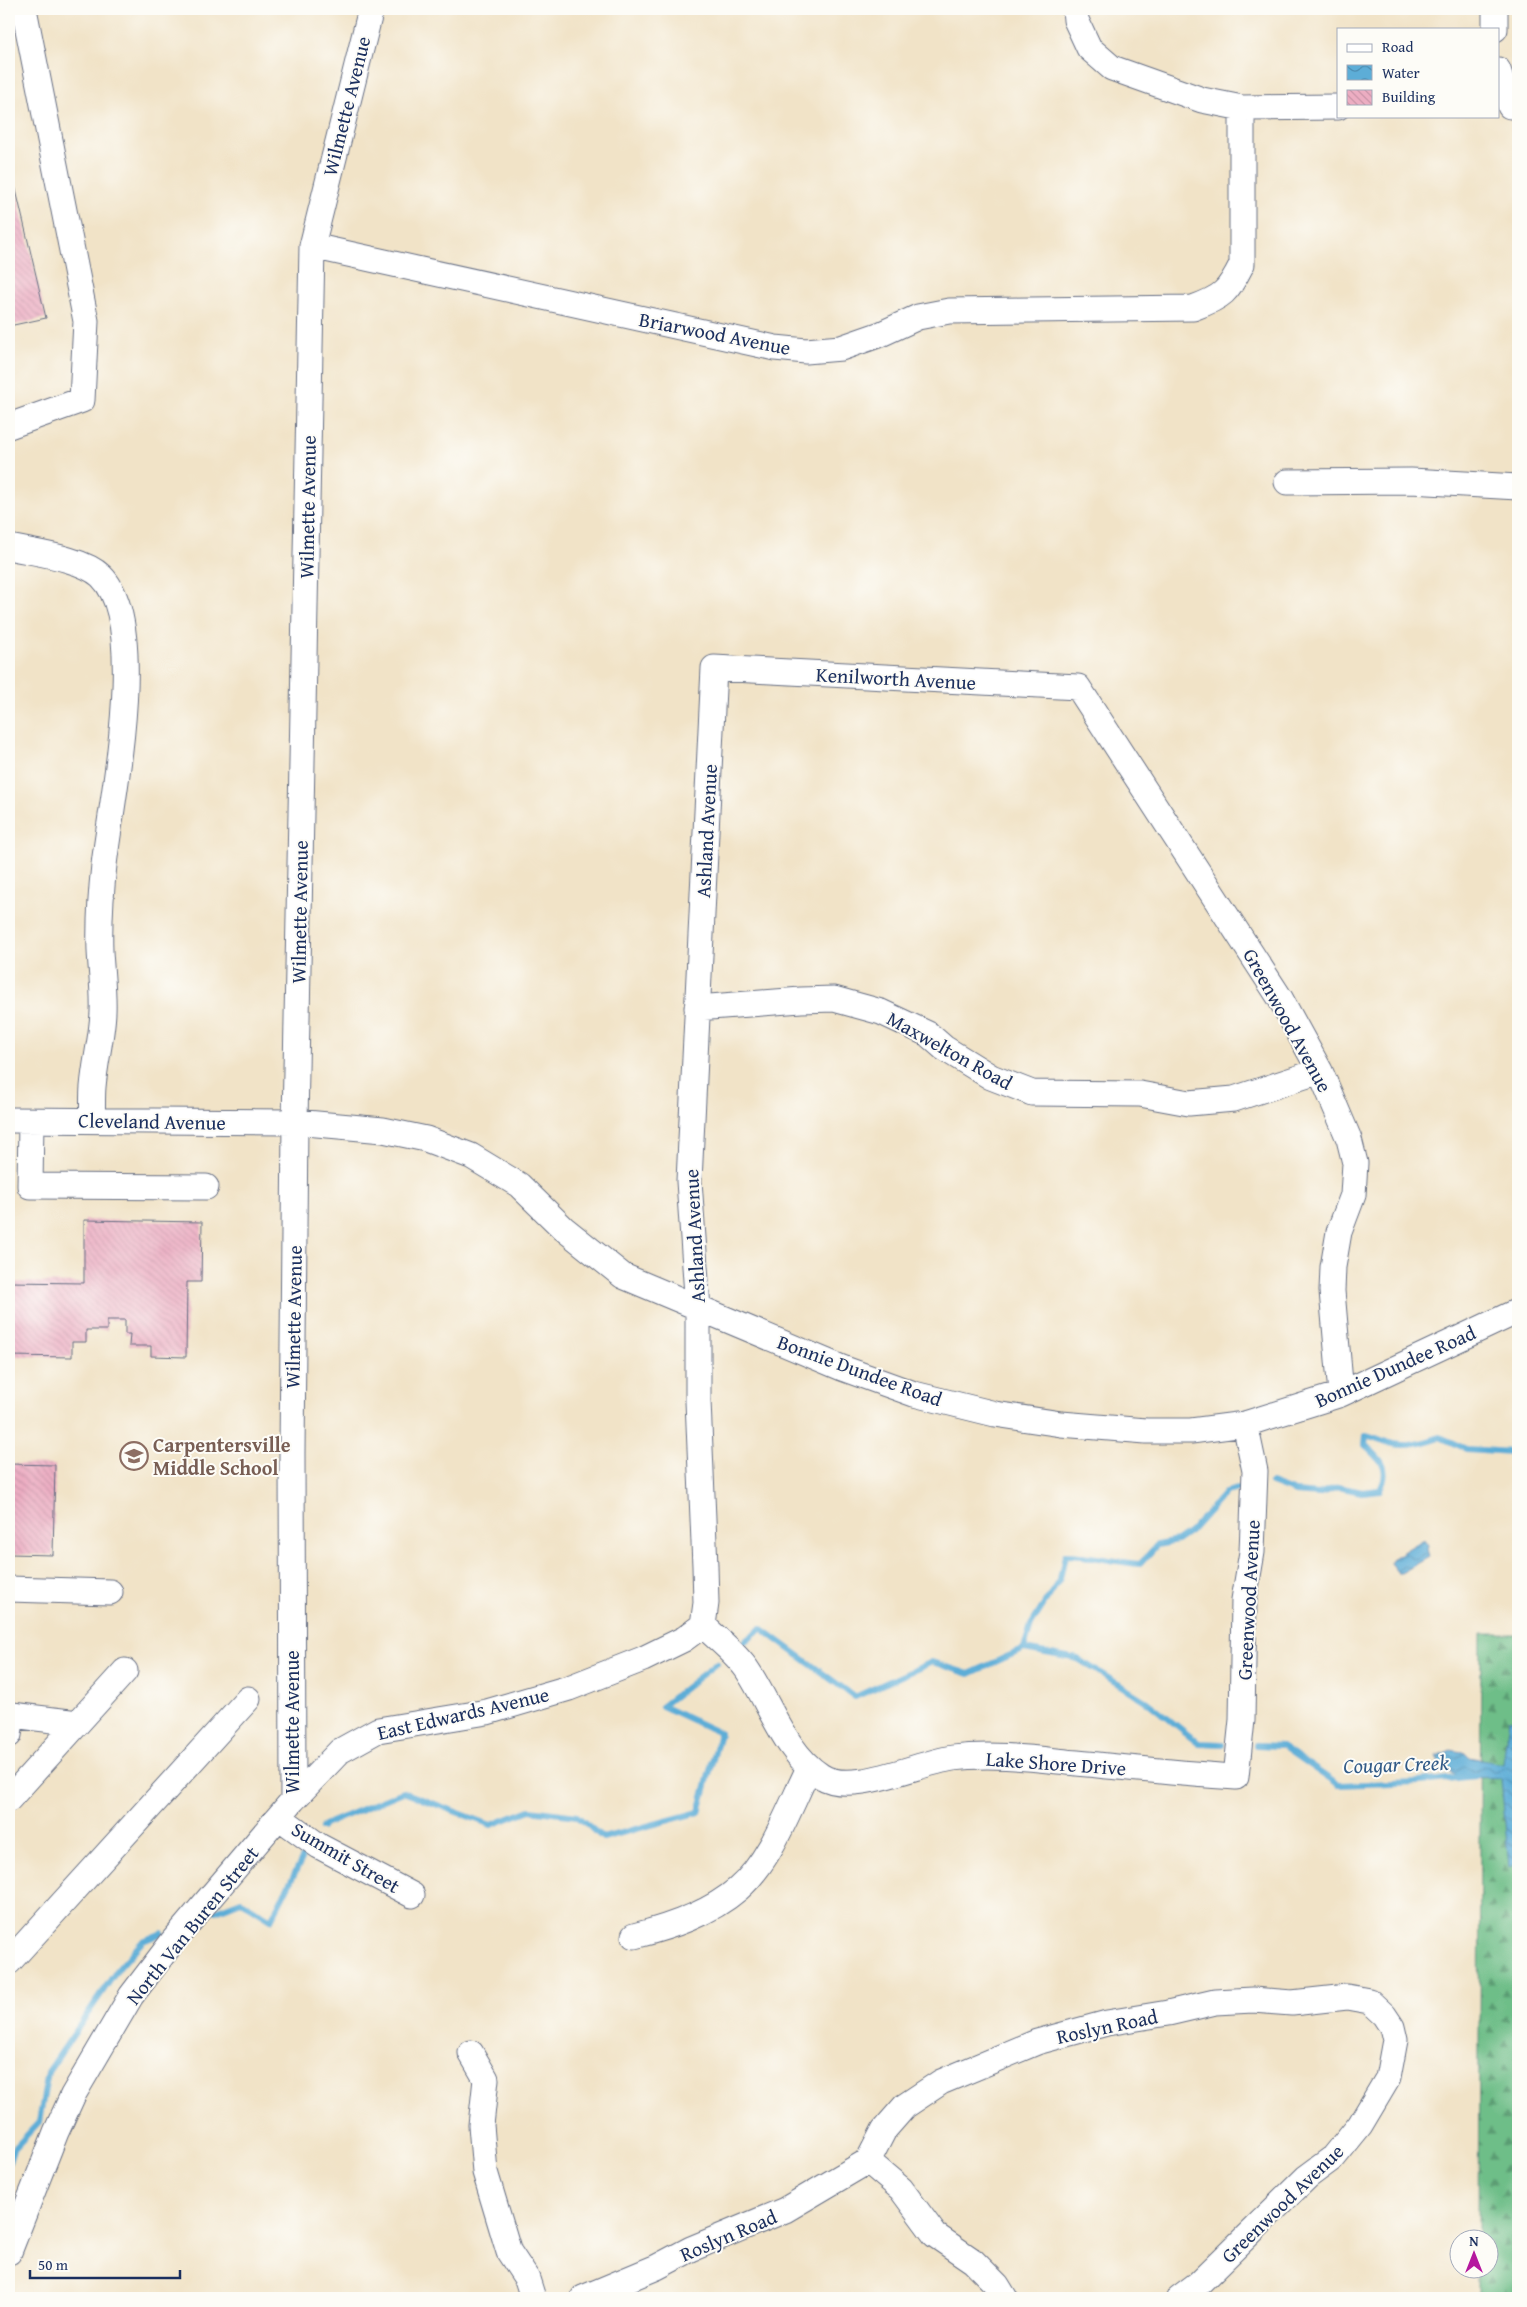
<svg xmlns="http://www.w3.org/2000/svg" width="1527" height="2307" font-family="'Gentium Book Plus',serif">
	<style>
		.forest { fill: url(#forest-firs); stroke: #447673 }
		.water { fill: url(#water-waves); stroke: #3c6e9a }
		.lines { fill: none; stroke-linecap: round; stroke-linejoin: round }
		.stream { stroke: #5dadd7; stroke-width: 6 }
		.building { fill: url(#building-back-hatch) }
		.minor-casing { stroke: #666e83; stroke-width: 27 }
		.minor { stroke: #fff; stroke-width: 25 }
		.labels { text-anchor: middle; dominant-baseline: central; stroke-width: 4; stroke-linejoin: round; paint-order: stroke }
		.street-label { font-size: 20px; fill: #1b2f5e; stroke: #fdfcf7 }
		.education-label { font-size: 20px; font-weight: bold; fill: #785e54; stroke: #fdfcf7; text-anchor: start }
		.water-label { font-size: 21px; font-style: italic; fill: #325b88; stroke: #fdfcf7 }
	</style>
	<defs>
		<pattern id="forest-firs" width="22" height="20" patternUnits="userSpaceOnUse" patternTransform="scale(1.25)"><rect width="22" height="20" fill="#6ebe88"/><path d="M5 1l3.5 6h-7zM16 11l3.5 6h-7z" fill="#5a9b72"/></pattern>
		<pattern id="water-waves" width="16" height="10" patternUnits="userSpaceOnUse" patternTransform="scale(1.25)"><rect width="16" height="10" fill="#5dadd7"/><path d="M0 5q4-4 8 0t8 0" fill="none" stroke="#4c8db2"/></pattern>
		<pattern id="building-back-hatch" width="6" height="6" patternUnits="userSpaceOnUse" patternTransform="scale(1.25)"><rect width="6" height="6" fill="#ecadc2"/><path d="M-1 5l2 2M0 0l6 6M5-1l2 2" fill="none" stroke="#ca95a9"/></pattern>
	</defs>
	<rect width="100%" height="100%" fill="#fdfcf7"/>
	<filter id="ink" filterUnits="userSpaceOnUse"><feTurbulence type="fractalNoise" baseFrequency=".02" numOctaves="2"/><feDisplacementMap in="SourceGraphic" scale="10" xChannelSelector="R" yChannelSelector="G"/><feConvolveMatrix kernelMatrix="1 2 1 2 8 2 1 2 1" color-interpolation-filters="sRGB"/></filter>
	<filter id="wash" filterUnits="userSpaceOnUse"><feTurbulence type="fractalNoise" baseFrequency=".0096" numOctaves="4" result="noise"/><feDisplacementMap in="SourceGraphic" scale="20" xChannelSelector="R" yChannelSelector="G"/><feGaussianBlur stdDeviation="1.12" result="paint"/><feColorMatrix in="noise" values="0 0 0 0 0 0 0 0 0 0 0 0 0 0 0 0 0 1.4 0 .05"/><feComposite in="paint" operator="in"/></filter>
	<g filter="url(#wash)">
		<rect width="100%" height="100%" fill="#f1e3c7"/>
		<!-- forest -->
		<path class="forest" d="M1481 1634H1518V2298H1478V2270H1490V2240L1478 2239Z"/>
		<!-- water -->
		<path class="water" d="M1424 1539 1428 1545 1427 1549 1429 1557 1401 1573H1398L1390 1563 1391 1559Z
			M1518 1718V1863L1509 1867 1501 1778C1475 1776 1448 1784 1436 1756L1450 1750 1464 1752 1469 1757 1503 1763 1509 1719Z"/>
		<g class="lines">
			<!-- stream -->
			<path class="stream" d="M1271 1483 1295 1492 1318 1494 1338 1487 1362 1492 1380 1490C1391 1468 1382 1460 1365 1445L1366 1435C1374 1437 1381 1440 1389 1443 1407 1448 1423 1443 1440 1437L1466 1449 1512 1452 1518 1450
				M744 1642 761 1628 855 1697 932 1662 969 1674 1024 1649 1078 1659 1147 1702 1199 1743 1222 1744
				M1024 1649 1031 1625 1060 1579 1065 1555C1091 1555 1114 1562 1140 1564L1157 1545 1177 1541 1190 1532 1226 1492 1238 1489
				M1256 1745 1282 1746 1338 1785 1419 1782 1476 1776
				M322 1828 324 1825 403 1792 491 1825 530 1810 577 1816 603 1838 699 1812 720 1733 662 1706 717 1663
				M216 1911 241 1901 271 1920 303 1857
				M9 2162 13 2150 39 2122 48 2072 118 1969 143 1941 162 1933"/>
		</g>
		<g id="blocks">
			<!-- building -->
			<path class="building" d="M9 160 46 318 9 326Z
				M84 1220 202 1222 201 1282H187L186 1357 151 1356V1346H129L130 1334H125V1320H107V1330H86V1342H72V1357L9 1356V1282L84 1283Z
				M9 1464 55 1465 53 1555 9 1554Z"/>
		</g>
	</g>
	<g filter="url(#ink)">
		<use href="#blocks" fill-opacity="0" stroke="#666e83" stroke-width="1"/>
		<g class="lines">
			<defs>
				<path id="minor" d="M1075 9 1076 20 1089 48 1112 68 1202 100 1242 108 1338 107
					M1495 29V9
					M1498 70 1510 106
					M312 246 775 348 806 351 841 348 881 334 918 317 949 311 1193 308C1223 297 1228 292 1242 264V108
					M9 426 82 400 86 321 24 9
					M1287 482 1411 481 1518 487
					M9 547C35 553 82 558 101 576 150 623 111 802 104 865 101 893 99 923 100 951 101 971 104 992 103 1012 102 1037 95 1062 93 1087 92 1098 93 1109 92 1121
					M697 1008 801 1000 834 999 881 1012 928 1034 944 1048 991 1077 1032 1093 1140 1094 1189 1103 1234 1099 1320 1071
					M9 1120 295 1122 383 1130 426 1139 471 1156 519 1185 563 1228 623 1276 842 1368 914 1394 995 1414 1061 1424 1146 1431H1191L1245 1424 1341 1394 1518 1311
					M31 1121 30 1186 206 1187
					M9 1589 110 1592
					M703 1625 706 1603 705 1566 698 1401V1309L689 1181 714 668 1078 687 1280 998 1320 1071 1349 1139 1355 1163 1353 1195 1339 1232 1333 1267 1332 1291 1341 1394
					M703 1625C717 1639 737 1654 748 1671 770 1704 786 1754 821 1776 852 1796 917 1763 953 1758 995 1753 1036 1759 1077 1763 1130 1768 1183 1774 1236 1777L1242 1720 1244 1600 1252 1552 1255 1471 1245 1424
					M9 1735 12 1715 78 1723
					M9 1799 125 1671
					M293 1800 340 1751 378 1730 487 1712 569 1688 643 1659 684 1639 703 1625
					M280 1818 319 1846 412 1895
					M634 1936C670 1927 709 1914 738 1889 771 1861 790 1806 809 1768
					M9 1962 248 1699
					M471 2053 486 2079 481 2125 485 2172 509 2252 527 2279 533 2298
					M868 2161 884 2130 905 2106 941 2082 1037 2042 1107 2023 1168 2013 1215 2002 1253 2000 1292 2003 1347 1997 1369 2001 1384 2015 1392 2027 1395 2040 1388 2078 1360 2125 1334 2157 1307 2177 1199 2283 1179 2298
					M9 2252 56 2132 73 2095 131 1996 173 1941 293 1800 292 1453 295 1122 312 246 371 9
					M583 2298 657 2267 691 2249 785 2210 868 2161 901 2189 935 2235 973 2261 997 2285 1005 2298"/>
			</defs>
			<!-- minor casing -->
			<use href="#minor" class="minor-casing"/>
			<!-- minor -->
			<use href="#minor" class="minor"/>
		</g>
	</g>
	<!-- icons -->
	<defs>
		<symbol id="school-ring" viewBox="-11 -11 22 22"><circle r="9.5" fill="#fdfcf7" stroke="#8d6e63" stroke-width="1.5"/><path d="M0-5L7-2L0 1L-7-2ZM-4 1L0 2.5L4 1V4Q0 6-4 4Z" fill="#8d6e63"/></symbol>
	</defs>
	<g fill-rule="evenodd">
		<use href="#school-ring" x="118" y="1440" width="32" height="32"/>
	</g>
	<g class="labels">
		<!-- street labels -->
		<g class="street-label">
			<text transform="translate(346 106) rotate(-76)">Wilmette Avenue</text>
			<text transform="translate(715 333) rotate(11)">Briarwood Avenue</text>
			<text transform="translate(307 507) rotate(-89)">Wilmette Avenue</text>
			<text transform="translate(896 678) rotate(3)">Kenilworth Avenue</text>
			<text transform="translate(706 831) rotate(-87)">Ashland Avenue</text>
			<text transform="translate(299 912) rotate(-89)">Wilmette Avenue</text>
			<text transform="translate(1288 1020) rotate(61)">Greenwood Avenue</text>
			<text transform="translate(950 1050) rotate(29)">Maxwelton Road</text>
			<text transform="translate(152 1121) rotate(1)">Cleveland Avenue</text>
			<text transform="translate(694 1236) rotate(-93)">Ashland Avenue</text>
			<text transform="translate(293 1317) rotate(-89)">Wilmette Avenue</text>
			<text transform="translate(1395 1366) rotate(-24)">Bonnie Dundee Road</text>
			<text transform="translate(860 1370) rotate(20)">Bonnie Dundee Road</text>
			<text transform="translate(1248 1600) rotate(-87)">Greenwood Avenue</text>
			<text transform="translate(463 1713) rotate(-13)">East Edwards Avenue</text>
			<text transform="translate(291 1722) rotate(-90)">Wilmette Avenue</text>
			<text transform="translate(1056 1763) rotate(4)">Lake Shore Drive</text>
			<text transform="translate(346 1857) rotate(30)">Summit Street</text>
			<text transform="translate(192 1925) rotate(-51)">North Van Buren Street</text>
			<text transform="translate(1107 2026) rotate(-12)">Roslyn Road</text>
			<text transform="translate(1282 2203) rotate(-44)">Greenwood Avenue</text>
			<text transform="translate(728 2235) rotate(-23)">Roslyn Road</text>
		</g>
		<!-- education labels -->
		<g class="education-label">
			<text x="153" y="1444">Carpentersville<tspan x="153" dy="23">Middle School</tspan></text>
		</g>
		<!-- water labels -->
		<g class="water-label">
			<text transform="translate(1396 1764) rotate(-2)">Cougar Creek</text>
		</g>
	</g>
	<!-- margin -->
	<rect width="1527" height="2307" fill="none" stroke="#fdfcf7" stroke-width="30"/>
	<!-- legend -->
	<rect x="1337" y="28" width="162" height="90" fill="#fdfcf7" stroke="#a3aaba"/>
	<rect x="1347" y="44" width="25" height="8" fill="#ffffff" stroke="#a3aaba"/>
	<text x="1382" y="52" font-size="15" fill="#1b2f5e">Road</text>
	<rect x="1347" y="65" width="25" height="15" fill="url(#water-waves)" stroke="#a3aaba"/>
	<text x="1382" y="78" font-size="15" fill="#1b2f5e">Water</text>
	<rect x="1347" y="90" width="25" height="15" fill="url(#building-back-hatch)" stroke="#a3aaba"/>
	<text x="1382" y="102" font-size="15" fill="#1b2f5e">Building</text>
	<!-- north arrow -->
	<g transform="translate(1474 2254)"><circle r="24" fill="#fdfcf7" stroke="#a3aaba"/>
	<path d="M0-4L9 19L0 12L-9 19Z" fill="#b5179e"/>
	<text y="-8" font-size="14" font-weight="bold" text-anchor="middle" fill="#1b2f5e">N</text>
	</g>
	<!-- scale -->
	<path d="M30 2270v8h150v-8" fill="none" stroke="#1b2f5e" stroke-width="2.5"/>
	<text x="38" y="2270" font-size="15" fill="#1b2f5e" stroke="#fdfcf7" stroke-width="4" paint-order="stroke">50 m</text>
</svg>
